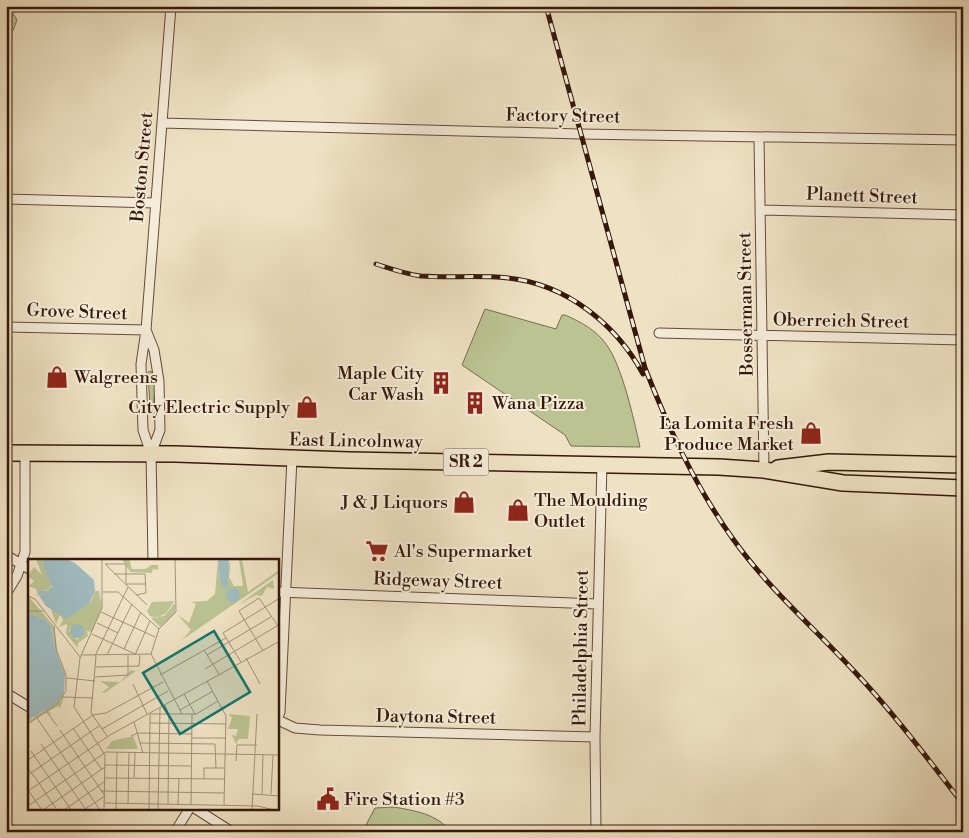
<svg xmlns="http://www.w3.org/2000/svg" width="969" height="838" font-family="'Libre Bodoni',serif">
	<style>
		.green { fill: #bbc392; stroke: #786e4e }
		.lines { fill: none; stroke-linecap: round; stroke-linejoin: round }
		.street-casing { stroke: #644a38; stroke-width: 11 }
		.primary-casing { stroke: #35180a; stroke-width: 18 }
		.street { stroke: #f5ecd9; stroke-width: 9 }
		.primary { stroke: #efe2c4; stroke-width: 15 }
		.rail-casing { stroke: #35180a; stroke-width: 5 }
		.rail { stroke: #f5ecd9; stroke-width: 3; stroke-dasharray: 9; stroke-linecap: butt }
		.labels { text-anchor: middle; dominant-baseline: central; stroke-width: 4; stroke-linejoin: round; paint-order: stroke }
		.shield { fill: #f5ecd9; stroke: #6f5848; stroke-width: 1 }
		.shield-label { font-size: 16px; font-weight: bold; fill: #35180a }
		.street-label { font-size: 18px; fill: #35180a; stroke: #f5ecd9 }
		.poi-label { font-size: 18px; fill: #35180a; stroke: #f5ecd9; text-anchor: start }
		.inset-road { fill: none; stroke: #a5917a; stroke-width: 1 }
		.view { fill: #0f766e; fill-opacity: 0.15; stroke: #0f766e; stroke-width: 2.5 }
		.inset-edge { fill: none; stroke: #35180a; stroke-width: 2.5 }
	</style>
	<rect width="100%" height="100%" fill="#efe2c4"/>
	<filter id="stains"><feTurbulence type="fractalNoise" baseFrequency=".004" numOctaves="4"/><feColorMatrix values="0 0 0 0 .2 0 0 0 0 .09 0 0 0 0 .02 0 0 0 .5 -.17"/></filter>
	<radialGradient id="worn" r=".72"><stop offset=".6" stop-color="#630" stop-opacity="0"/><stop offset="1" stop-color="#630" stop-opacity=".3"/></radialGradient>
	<!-- green -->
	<path class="green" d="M6 9 12 12 17 20 6 49Z
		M485 309 556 329 562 315H565C581 322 596 330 606 344 622 365 634 420 640 447L571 446 565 435 462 365Z
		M151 371 155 386 153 415 150 407 148 372Z
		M394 807C416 811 437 814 451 832H367L366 825 375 808Z"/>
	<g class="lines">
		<defs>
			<path id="street" d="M162 123 580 134 963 140
				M759 137 764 470
				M6 199 155 203
				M760 210 963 215
				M6 327 146 330
				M146 330 154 350 159 381 160 430 151 454
				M659 333 963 340
				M6 555 29 569
				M153 560 151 454 143 430 141 364 146 330 171 6
				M278 592 598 604
				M6 594 17 576 25 552V453
				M6 693 29 707
				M278 717 280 712 292 458
				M278 720 295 728 320 730 595 737
				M196 809 232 832
				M6 827 14 832
				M175 832 189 809
				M596 832 595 737 602 464"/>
			<path id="primary" d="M6 453 176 454 349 460 719 467 764 470 843 483 963 488
				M778 468 829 462 963 465"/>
		</defs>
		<!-- street casing -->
		<use href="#street" class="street-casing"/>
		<!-- primary casing -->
		<use href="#primary" class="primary-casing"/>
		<!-- street -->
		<use href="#street" class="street"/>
		<!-- primary -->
		<use href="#primary" class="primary"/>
		<defs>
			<path id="rail" d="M546 6 645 368C669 429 695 486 733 539 768 588 812 626 853 670 893 712 927 758 963 804
				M376 264C391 269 406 274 421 276 450 278 479 275 508 278 566 284 616 324 643 374"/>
		</defs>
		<!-- rail casing -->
		<use href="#rail" class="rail-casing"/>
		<!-- rail -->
		<use href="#rail" class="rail"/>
	</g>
	<!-- icons -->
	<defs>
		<symbol id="shop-bare" viewBox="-9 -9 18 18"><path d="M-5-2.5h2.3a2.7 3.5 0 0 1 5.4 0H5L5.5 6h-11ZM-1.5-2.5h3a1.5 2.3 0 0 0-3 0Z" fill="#8f2418" stroke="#f5ecd9" stroke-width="2.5" paint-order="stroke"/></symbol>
		<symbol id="building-bare" viewBox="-9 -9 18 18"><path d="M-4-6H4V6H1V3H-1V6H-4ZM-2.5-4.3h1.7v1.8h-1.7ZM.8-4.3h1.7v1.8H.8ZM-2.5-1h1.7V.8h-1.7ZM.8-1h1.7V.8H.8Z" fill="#8f2418" stroke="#f5ecd9" stroke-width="2.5" paint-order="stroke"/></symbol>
		<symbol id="supermarket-bare" viewBox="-9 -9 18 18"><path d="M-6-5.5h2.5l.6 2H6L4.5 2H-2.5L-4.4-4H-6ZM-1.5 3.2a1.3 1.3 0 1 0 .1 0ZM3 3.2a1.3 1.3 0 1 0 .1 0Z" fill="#8f2418" stroke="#f5ecd9" stroke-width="2.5" paint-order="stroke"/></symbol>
		<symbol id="civic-bare" viewBox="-9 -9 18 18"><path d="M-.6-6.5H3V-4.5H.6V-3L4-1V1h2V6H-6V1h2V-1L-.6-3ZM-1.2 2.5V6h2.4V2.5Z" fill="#8f2418" stroke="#f5ecd9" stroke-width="2.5" paint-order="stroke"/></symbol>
	</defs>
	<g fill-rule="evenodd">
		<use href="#shop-bare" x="41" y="361" width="32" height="32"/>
		<use href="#building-bare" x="425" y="367" width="32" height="32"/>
		<use href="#building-bare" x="459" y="387" width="32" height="32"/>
		<use href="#shop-bare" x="291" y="391" width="32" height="32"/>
		<use href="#shop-bare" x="795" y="417" width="32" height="32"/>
		<use href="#shop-bare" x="448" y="486" width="32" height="32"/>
		<use href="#shop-bare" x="502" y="494" width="32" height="32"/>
		<use href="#supermarket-bare" x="361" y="535" width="32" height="32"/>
		<use href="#civic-bare" x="312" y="783" width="32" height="32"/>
	</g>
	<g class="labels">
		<!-- shield labels -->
		<rect class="shield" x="443.5" y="448.5" width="45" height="27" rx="4"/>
		<g class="shield-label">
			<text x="466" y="462">SR 2</text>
		</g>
		<!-- street labels -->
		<g class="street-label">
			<text transform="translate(563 116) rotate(1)">Factory Street</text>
			<text transform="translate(142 167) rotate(-85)">Boston Street</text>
			<text transform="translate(862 196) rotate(2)">Planett Street</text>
			<text transform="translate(746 304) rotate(-91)">Bosserman Street</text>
			<text transform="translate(77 312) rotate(2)">Grove Street</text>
			<text transform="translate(841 321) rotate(1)">Oberreich Street</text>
			<text transform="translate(356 441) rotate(1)">East Lincolnway</text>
			<text transform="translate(438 581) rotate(2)">Ridgeway Street</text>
			<text transform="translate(581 648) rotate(-89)">Philadelphia Street</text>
			<text transform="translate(436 717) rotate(1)">Daytona Street</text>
		</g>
		<!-- poi labels -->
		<g class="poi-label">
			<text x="424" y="373" text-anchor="end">Maple City<tspan x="424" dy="21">Car Wash</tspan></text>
			<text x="74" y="377">Walgreens</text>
			<text x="492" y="403">Wana Pizza</text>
			<text x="290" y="407" text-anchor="end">City Electric Supply</text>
			<text x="794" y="423" text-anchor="end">La Lomita Fresh<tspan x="794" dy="21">Produce Market</tspan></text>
			<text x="534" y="500">The Moulding<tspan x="534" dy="21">Outlet</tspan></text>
			<text x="448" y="502" text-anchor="end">J &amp; J Liquors</text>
			<text x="394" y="551">Al's Supermarket</text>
			<text x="344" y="799">Fire Station #3</text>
		</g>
	</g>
	<!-- overview -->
	<g transform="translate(28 559)">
		<rect width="251" height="251" fill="#efe2c4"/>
		<path d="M8 0H18L14 4 24 25 22 31 10 32V38L8 30 1 27 6 22 0 17 6 8 14 16ZM94 0H101L104 10H118L123 6H130V11L125 10 124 14 102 13ZM190 0 192 23 201 22 199 14 203 0 201 18 206 27H215L211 0H214L220 33 251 11V14L154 81 163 71 150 56 161 64 168 45 163 43 179 42 187 35ZM245 21 246 30 239 28 234 37 228 36 210 46ZM67 32H71L74 47 64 73 59 72 60 77 50 84V89L38 75 39 65 31 68 35 61 32 56 28 65 23 50 40 59 63 42ZM45 66 55 71 49 81 41 72ZM0 37 26 67 36 138 32 143 36 139 32 149 30 147 21 152 23 157 20 153 0 164V161L6 159 27 90 23 68 17 60 0 54ZM124 43 145 42 146 43 138 54 129 59 122 57 119 52ZM147 44V54L132 68 123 59 136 57ZM103 111 108 112 78 133 73 134 81 128 72 122 92 123ZM200 155 222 157 220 180H211L208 185 204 176 208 177 210 170H200L204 159ZM105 177 110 190H78L84 182Z" fill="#bbc392" fill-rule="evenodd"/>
		<path d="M18 0H38L47 4 66 21 67 32 61 44 39 60 18 47 10 35 11 31 20 32 24 28 14 4ZM190 0H201L200 28 197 30 192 23ZM198 36a7 7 0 1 1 14 0a7 7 0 1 1-14 0ZM0 54 17 60 23 68 27 90 37 115 36 134 27 145 0 161ZM42 72a7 7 0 1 1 14 0a7 7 0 1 1-14 0Z" fill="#9fbbbf"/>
		<path class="inset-road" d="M74 0V49L52 99 46 148 77 196 76 251M147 0 148 53 131 70 123 95 154 155M77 5 119 46M77 5H98V26M86 15H117L118 34 108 36M99 25H118M75 33H90L131 70M0 37 7 40 52 98M0 52H16M73 53 127 78M69 64 90 74M64 75 107 95M96 90 113 53M176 91 191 115M235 92 211 52 231 39 252 70M54 96 123 95M79 96 104 45M107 96 122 62M179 96 243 58M67 97 100 28M68 97 63 154 79 177M218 99 232 125M213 103 195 74 252 39M68 108 111 107 112 96M177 110 249 67M132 116 198 79M67 118 100 116V96M39 119 67 122M179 122 198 157 196 246M105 125 119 155M156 135 167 155M35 138 65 139M137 146 141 156 140 245M152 151 185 132M19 153 29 167M9 159 72 251M106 163 115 194M122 164 198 165M0 165 29 145 38 132V116L28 90 26 67M45 169 74 211M74 170 140 132M32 171 77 237 57 250M103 177 110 174 164 175M164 179H197M112 184 187 185 188 209M13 185 58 251M3 192 43 251M0 201 65 156 78 154 135 123M208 202 209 186H229M77 206 163 207M0 209 11 224M0 216 71 167M77 219 197 220M106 219 107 194M176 220V209H197M11 224 29 251M0 231 14 251M0 232 82 176 252 82M73 232 196 234M224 235 252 237M234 235 235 195M243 235 245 196M77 244 230 247 246 251M100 245 101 194M150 246 151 219M163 246 164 155M0 247 78 193 252 196M15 251 77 208M36 251 76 223M88 251 89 193M121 251 122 155H168L190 142M130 251 132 149M224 251 229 155"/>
		<path class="view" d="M186 72 222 133 152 175 115 114Z"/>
		<rect width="251" height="251" class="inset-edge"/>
	</g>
	<!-- margin -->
	<rect width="969" height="838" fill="none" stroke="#efe2c4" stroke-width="25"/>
	<rect x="8" y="8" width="954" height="823" fill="none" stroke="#35180a" stroke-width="2.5"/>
	<rect x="12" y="12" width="944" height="813" fill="none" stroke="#35180a"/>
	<rect width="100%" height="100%" filter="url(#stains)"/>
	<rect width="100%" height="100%" fill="url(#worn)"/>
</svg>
